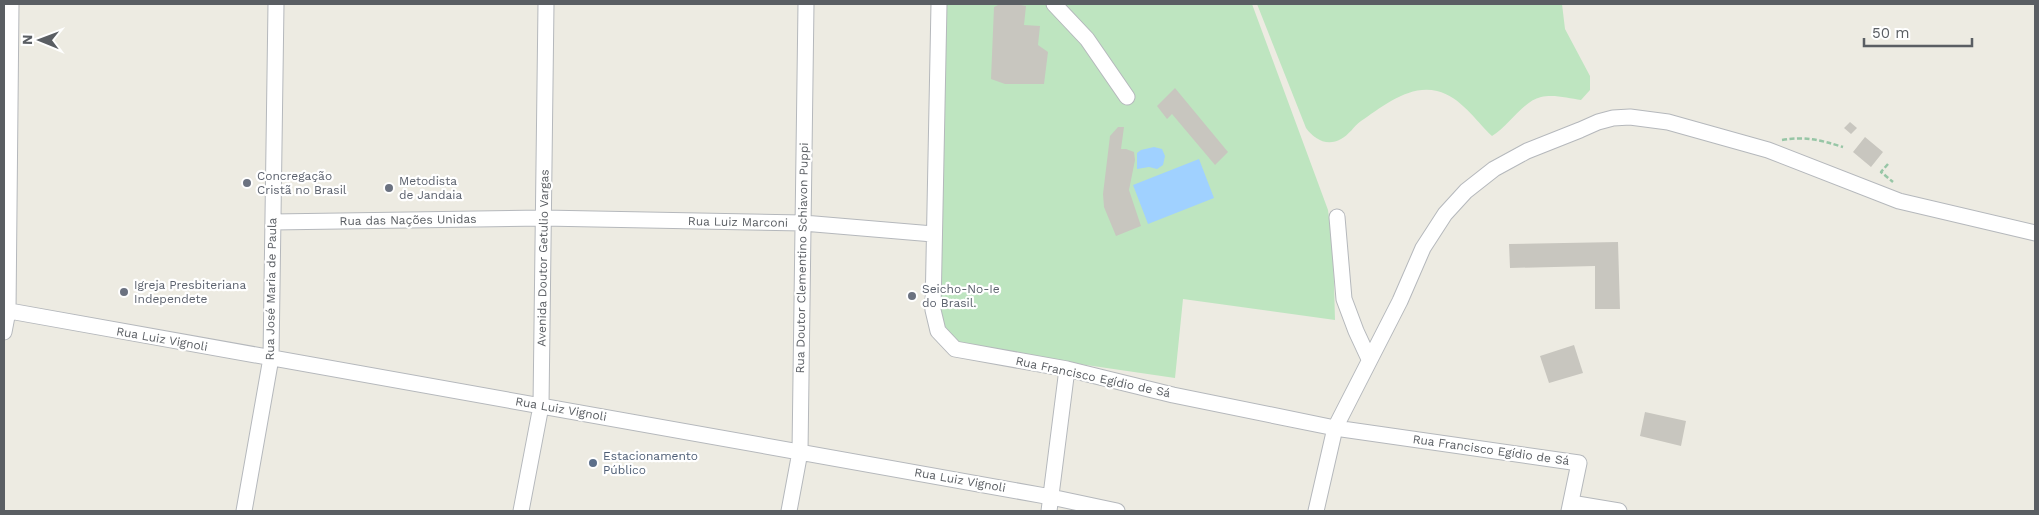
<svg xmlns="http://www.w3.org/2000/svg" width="2039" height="515" font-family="'Work Sans',sans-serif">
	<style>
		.green { fill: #bee5c0 }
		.water { fill: #a0d1ff }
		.building { fill: #c8c6bf }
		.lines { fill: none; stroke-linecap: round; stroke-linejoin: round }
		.minor-casing { stroke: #b5b8bc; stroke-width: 17 }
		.path { stroke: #97c6a6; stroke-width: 2.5; stroke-dasharray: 5 2.5; stroke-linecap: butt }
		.minor { stroke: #fff; stroke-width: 15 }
		.worship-dot { fill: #6b7280; stroke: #fff; stroke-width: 2 }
		.service-dot { fill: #5c6f8a; stroke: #fff; stroke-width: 2 }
		.labels { text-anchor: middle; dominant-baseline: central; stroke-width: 4.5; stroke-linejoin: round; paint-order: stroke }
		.worship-label { font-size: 12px; fill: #5b616d; stroke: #fff; text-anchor: start }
		.street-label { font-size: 12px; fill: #5a5e63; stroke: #fff }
		.service-label { font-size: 12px; fill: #4e5e75; stroke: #fff; text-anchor: start }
	</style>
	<rect width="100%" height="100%" fill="#edebe2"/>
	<!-- green -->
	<path class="green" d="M943 4H1252L1328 210 1333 247 1335 320 1183 299 1175 378 962 347 943 327 938 306Z
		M1257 4H1562L1565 29 1590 76V90L1581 100C1569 98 1553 94 1541 97 1523 101 1509 126 1492 136 1475 120 1461 97 1437 91 1409 84 1382 107 1361 121 1354 126 1349 135 1341 139 1327 147 1314 139 1306 128Z"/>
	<!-- water -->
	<path class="water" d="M1154 147 1162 149 1165 156 1163 165 1157 169 1149 167 1137 169V153L1141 150Z
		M1199 159 1214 198 1148 224 1133 185Z"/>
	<!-- building -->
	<path class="building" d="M1000 4H1016L1026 6 1024 25 1040 26 1038 45 1048 52 1044 84H1005L991 79 994 7Z
		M1175 88 1228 152 1215 165 1172 114 1167 119 1157 106Z
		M1850 122 1857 128 1851 134 1844 128Z
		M1118 127H1124L1121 149H1126L1134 152 1135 160 1129 190 1141 226 1116 236 1104 207 1103 194 1110 136Z
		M1865 137 1883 152 1871 167 1853 152Z
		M1618 242 1620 309H1595V266L1510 268 1509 244Z
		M1574 345 1583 373 1549 383 1540 356Z
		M1645 412 1686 421 1681 446 1640 436Z"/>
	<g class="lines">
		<defs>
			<path id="minor" d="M939 4 933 310 938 331 955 349 1067 369 1173 395 1335 428 1579 463 1569 511
				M1054 4 1087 39 1127 97
				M1337 217 1344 299 1356 331 1369 359
				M273 222 543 218 803 223 933 234
				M4 310 1051 497 1117 511
				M4 332 8 311 11 4
				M1571 503 1619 511
				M244 511 271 358 276 4
				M521 511 541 406 546 4
				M789 511 800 452 806 4
				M1049 511 1067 369
				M1316 511 1335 428 1400 301 1423 248 1445 214 1466 191 1494 169 1527 151 1580 130 1598 122 1613 118 1630 117 1668 122 1768 150 1899 201 2035 233"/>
		</defs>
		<!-- minor casing -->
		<use href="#minor" class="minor-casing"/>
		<!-- path -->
		<path class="path" d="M1782 140C1806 136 1820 140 1843 147
			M1888 164 1881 172 1893 182"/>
		<!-- minor -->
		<use href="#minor" class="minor"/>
	</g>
	<!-- markers -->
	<g class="worship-dot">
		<circle cx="247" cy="183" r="5"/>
		<circle cx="389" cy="188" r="5"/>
		<circle cx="124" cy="292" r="5"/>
		<circle cx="912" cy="296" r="5"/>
	</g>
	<circle class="service-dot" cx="593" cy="463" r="5"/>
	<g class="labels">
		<!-- worship labels -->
		<g class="worship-label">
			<text x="257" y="176">Concregação<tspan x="257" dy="14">Cristã no Brasil</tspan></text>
			<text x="399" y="181">Metodista<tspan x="399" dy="14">de Jandaia</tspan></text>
			<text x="134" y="285">Igreja Presbiteriana<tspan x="134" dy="14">Independete</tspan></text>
			<text x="922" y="289">Seicho-No-Ie<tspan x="922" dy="14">do Brasil.</tspan></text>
		</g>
		<!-- street labels -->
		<g class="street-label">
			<text transform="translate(408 220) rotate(-1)">Rua das Nações Unidas</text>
			<text transform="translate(738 222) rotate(1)">Rua Luiz Marconi</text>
			<text transform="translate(543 258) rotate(-89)">Avenida Doutor Getulio Vargas</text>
			<text transform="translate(802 258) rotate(-89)">Rua Doutor Clementino Schiavon Puppi</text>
			<text transform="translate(271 289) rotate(-89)">Rua José Maria de Paula</text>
			<text transform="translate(162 339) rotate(10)">Rua Luiz Vignoli</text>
			<text transform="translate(1093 377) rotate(12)">Rua Francisco Egídio de Sá</text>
			<text transform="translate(561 409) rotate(10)">Rua Luiz Vignoli</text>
			<text transform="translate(1491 450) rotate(8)">Rua Francisco Egídio de Sá</text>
			<text transform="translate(960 480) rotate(10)">Rua Luiz Vignoli</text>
		</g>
		<!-- service labels -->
		<g class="service-label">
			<text x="603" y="456">Estacionamento<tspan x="603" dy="14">Público</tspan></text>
		</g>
	</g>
	<!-- border -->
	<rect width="2039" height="515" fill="none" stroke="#5a5e63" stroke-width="10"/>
	<!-- north arrow -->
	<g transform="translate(40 40) rotate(271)" stroke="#ffffff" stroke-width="4" paint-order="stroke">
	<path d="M0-4L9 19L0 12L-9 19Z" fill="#5a5e63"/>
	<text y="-8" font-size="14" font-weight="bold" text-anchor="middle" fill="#5a5e63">N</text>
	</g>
	<!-- scale -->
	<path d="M1864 38v8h108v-8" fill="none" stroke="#5a5e63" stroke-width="2.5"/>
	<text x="1872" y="38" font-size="15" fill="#5a5e63" stroke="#ffffff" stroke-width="4" paint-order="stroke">50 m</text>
</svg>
